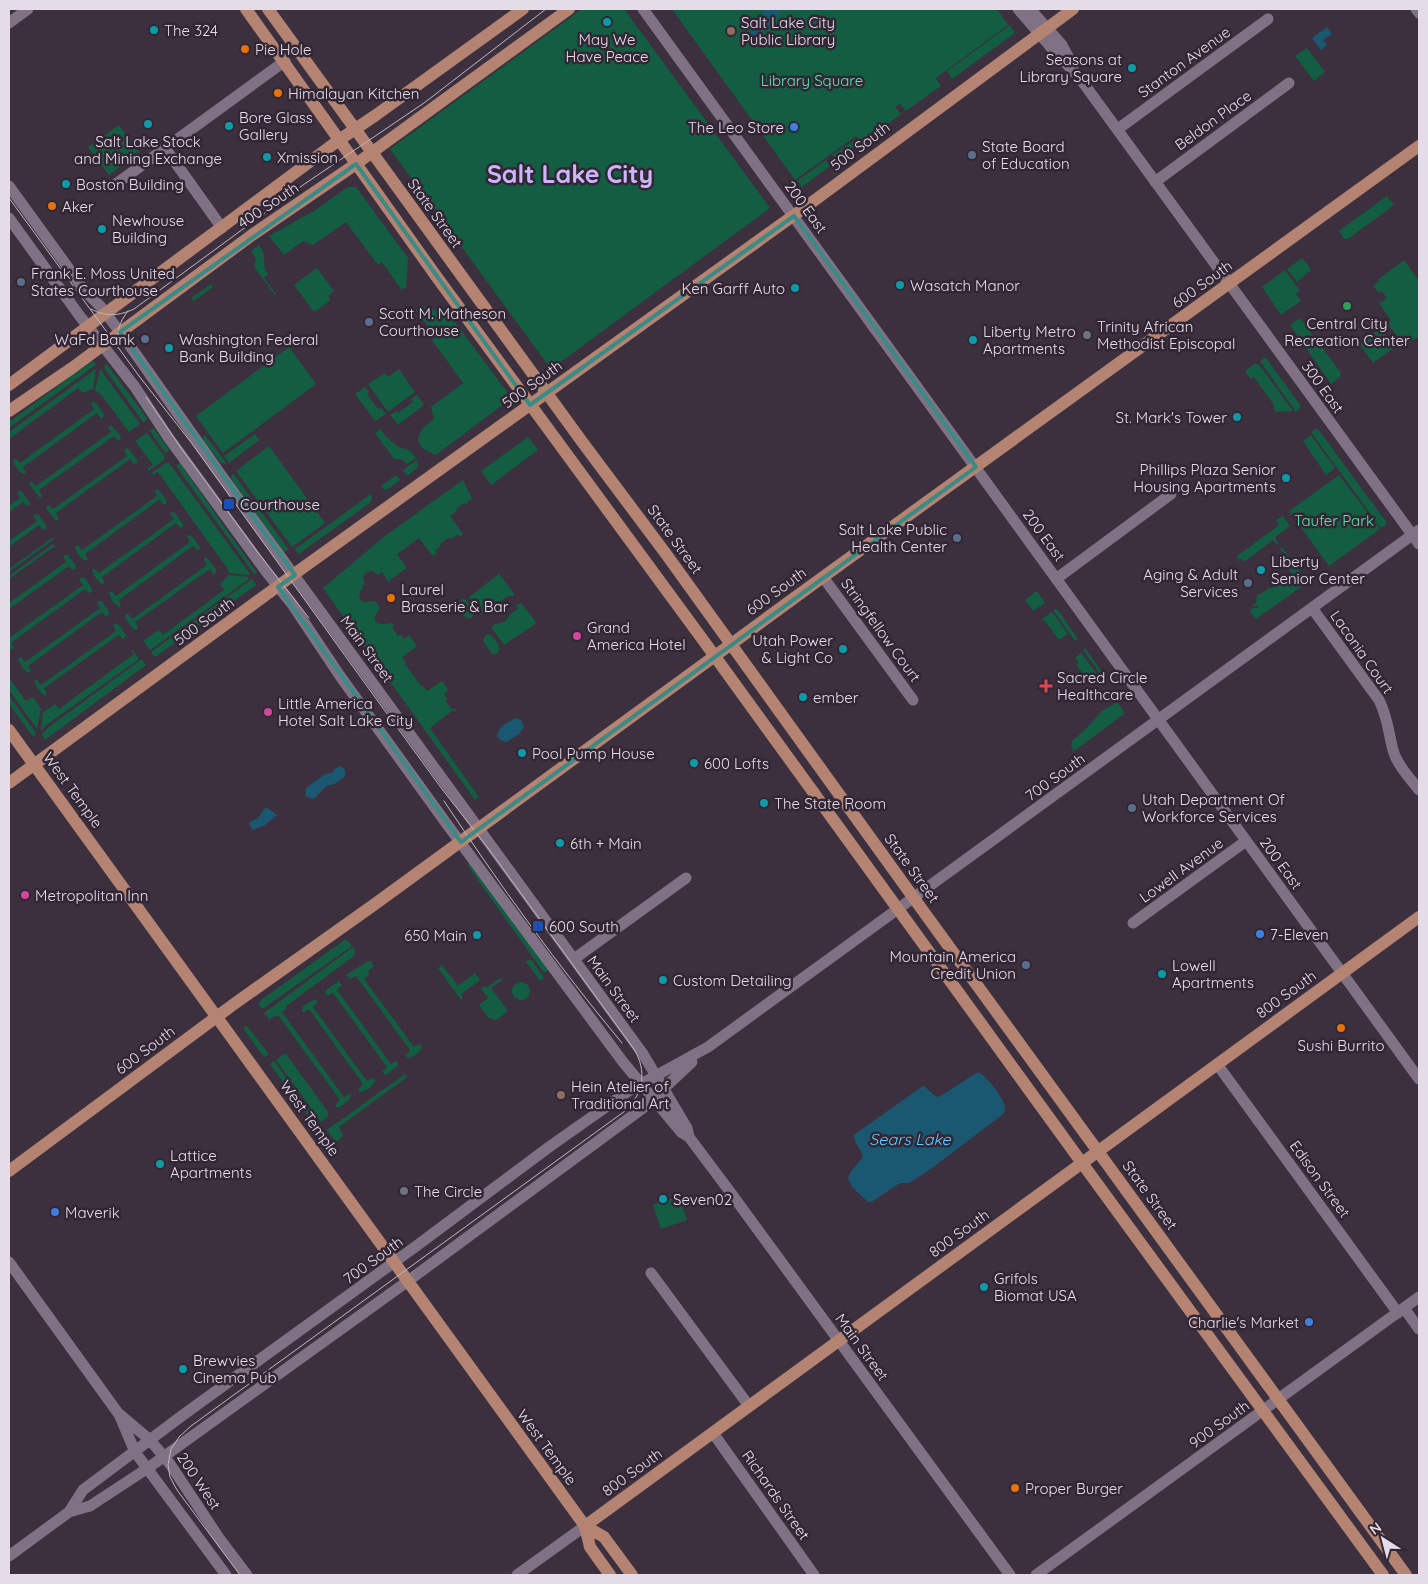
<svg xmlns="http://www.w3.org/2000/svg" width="1428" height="1584" font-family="Quicksand,sans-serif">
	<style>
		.green { fill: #135d42 }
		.water { fill: #1a5872 }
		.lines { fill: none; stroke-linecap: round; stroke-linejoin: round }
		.minor { stroke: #807284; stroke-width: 11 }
		.major { stroke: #b48371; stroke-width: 12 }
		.tram { stroke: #c1b8c3; stroke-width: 1 }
		.marked { fill: none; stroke: #3a8a86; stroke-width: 4; stroke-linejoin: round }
		.culture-dot { fill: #0f9aa8; stroke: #322635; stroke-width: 2 }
		.education-dot { fill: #8d6e63; stroke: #322635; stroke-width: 2 }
		.food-dot { fill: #e8710a; stroke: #322635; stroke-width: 2 }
		.shop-dot { fill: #3f7fe0; stroke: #322635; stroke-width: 2 }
		.service-dot { fill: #5c6f8a; stroke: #322635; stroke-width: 2 }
		.leisure-dot { fill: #2e9e5b; stroke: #322635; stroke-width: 2 }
		.worship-dot { fill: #6b7280; stroke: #322635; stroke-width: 2 }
		.transit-dot { fill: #1a4fb4; stroke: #322635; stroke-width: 2 }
		.hotel-dot { fill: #d1479c; stroke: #322635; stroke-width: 2 }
		.health-dot { fill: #e0444e; stroke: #322635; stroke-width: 2 }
		.labels { text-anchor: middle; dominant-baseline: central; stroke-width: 5; stroke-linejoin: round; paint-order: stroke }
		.poi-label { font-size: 15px; fill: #e4dce6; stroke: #322635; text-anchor: start }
		.street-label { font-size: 15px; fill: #e4dce6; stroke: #322635 }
		.park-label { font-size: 15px; fill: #54ebaf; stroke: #322635 }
		.water-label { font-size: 16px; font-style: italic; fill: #5dccfe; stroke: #322635 }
		.town-label { font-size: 25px; font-weight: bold; fill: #cbb6fc; stroke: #322635 }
	</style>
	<rect width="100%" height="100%" fill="#3c303f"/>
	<!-- green -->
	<path class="green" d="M582 9H624L770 208 551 369 390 149Z
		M672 9H997L1008 25 936 78 941 86 906 111 900 104 895 107 901 114 863 143 856 136 795 180Z
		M1010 25 1015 33 952 79 947 71Z
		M1307 48 1325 72 1314 81 1295 56Z
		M119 125 139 152 109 175 88 147Z
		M853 141 856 146 836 161 832 155Z
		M826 160 830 166 802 187 797 181Z
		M348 187H356L408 258 406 288 401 289 382 262 378 265 346 222 313 245 303 241 284 255 269 236 314 211Z
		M1387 196 1394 205 1348 239H1344L1339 231Z
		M259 245C269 258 260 263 268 274L264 278 276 294 275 295 254 267 256 258 251 251Z
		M1302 258 1308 265 1311 270 1297 282 1287 269Z
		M1404 260 1419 281V336L1405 346 1387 323 1391 320 1379 303 1387 298 1382 291 1379 293 1373 286 1378 282 1379 279Z
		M317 268 334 291 328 296 331 300 314 312 294 285Z
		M1285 270 1300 291 1296 294 1301 301 1281 315 1262 287Z
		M211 284 213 287 194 301 191 298Z
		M419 305 449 314 507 392 509 400 436 455C432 453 427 451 424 449 410 438 425 425 434 419L431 407 463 383 432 340 436 336 416 311Z
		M1298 319H1301L1341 373 1340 377 1331 384 1290 325Z
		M1381 328 1395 347 1373 363 1359 344Z
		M289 347 316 384 223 453 196 416Z
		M1264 358H1266L1301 406 1296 412 1260 361Z
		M92 361 97 364 9 428V422Z
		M106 363 147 418V420L143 422 104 368Z
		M1254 364H1257L1260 366 1293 411 1276 412 1274 410V405L1254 377 1251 379 1245 371Z
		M96 369 93 389 83 393 78 388 9 439V432Z
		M100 369 140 424 129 432 100 393 97 392 95 390Z
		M399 369 415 392 388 412 368 384 385 373 388 377Z
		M365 387 369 392 367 394 378 409 381 408 386 414 375 421 355 394Z
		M417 395 424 405 398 425 390 415 396 411 398 413 413 402 411 399Z
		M92 402 96 403 104 414 103 417 101 418 97 413 23 467 26 473 23 474C19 472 13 464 13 459H16L20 463 94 409 91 404Z
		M111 425 121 437 120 440 118 441 114 436 39 490 42 496 40 498 30 485V482H32L36 486 111 432 108 427Z
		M153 428 169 449 166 454 150 431Z
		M380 429 387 438H388L398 447 409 450 416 458 407 464 401 459H394L375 433Z
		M1315 429H1318L1387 523 1385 526 1380 527 1311 432Z
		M147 433 165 457 164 460 148 471V468L153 465 135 441Z
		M255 434 259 440 229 463 224 456Z
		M205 435 227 464 221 463 202 439Z
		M1311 435 1335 468 1326 475 1303 441Z
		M528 437 538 450 491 485 481 471Z
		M269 446 325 523 292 547 236 471Z
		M127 448 129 449 137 460V463L134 464 130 459 56 513 59 519 56 521 46 508 47 505H49L53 509 127 456 124 450Z
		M417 460 418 467 407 476 403 470Z
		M166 463H169L250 574 249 575 229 573 227 568 158 472 153 475 150 474Z
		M180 463 257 573 256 574H254L176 466Z
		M233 473 289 550 284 552 232 480 231 476Z
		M396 475 400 480 388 489H383L381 486Z
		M1339 475 1380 529 1329 566 1289 511Z
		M463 480 472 499 466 504 464 503 456 509 457 511 450 516 463 534 460 537 458 534 451 539 449 537 440 544 441 546 435 550 437 553 433 556 419 538 397 554 407 569H405L390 580 389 583 382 572 378 575 373 571C365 571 361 576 365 584L362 586 363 588C358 593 357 603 367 602 370 602 372 601 375 601L380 608C379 610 377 612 376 614 370 628 388 623 392 623L394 625 392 627 398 636 401 635 404 639 409 635 417 646 402 657 406 662 405 664 421 686 422 685 427 691 442 681 448 690 444 694 447 699 445 700 452 710 454 708 456 711 455 712 453 710 430 728 479 797 475 800 323 588 385 536Z
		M154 489 159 490 167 501 166 504H163L159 500 85 554 88 560 86 561C81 559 75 551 75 546L78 545 82 550 157 496Z
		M19 491 22 492 30 503V505L27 506 23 502 9 512V506L20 498 17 492Z
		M371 494 372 498 371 502 299 554 295 549Z
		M171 512 175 513 183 524V527L180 528 176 523 102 577 105 583 102 584C98 582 92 574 92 569H95L99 573 174 519 170 514Z
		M34 514 39 515 46 526V529L43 530 39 525 9 547V541L37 521 33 516Z
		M1283 516 1290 526 1275 537 1278 544 1277 545 1273 540 1244 562 1242 559H1238L1237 556 1279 525 1276 520Z
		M188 535 192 536 200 547 199 550H197L193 546 119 600 121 606 119 607C115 605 109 597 109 592L112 591 116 596 190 542 187 536Z
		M52 538H54L53 540 9 572V569Z
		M53 544 55 546 9 579V576Z
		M1282 547 1308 582 1256 619 1250 611 1252 608H1258V606H1253V603L1256 604 1257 595 1260 593 1261 594 1270 587 1271 589 1280 582 1284 587 1295 579 1289 570 1293 567 1280 548Z
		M63 555H68L76 566 75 569 73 570 69 566 9 609V603L66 562Z
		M205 557 208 559 216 569V573L213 574 210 569 135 622 138 627 136 630 133 629 125 618 126 614H128L132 619 207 565 204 560Z
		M499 574 514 593V596H508L501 601 494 602 486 611 481 615 469 597Z
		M229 575 248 577 249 579 150 650 143 641 159 630 163 635 224 590 220 584Z
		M80 578H85L92 589V592L89 593 85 589 11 643 14 648 11 650 9 649V638L83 585 79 579Z
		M252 579 256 585 155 657 151 652Z
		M1037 591 1045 603 1033 611 1025 600Z
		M462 599 466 600 475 611 472 618H466L457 606 458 602Z
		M97 601H102L109 612V615L106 616 102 612 28 666 31 671 28 673C24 670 18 662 18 658L21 657 25 662 100 608Z
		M521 603 536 622 535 624 504 645 491 627 495 624 505 622 510 614 518 609 516 606 518 604Z
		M1055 609 1058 610 1078 639 1075 641 1053 610Z
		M1052 612 1068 634 1059 640 1045 621H1043L1042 619Z
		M116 623 118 624 126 635 124 639H123L119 635 44 688 47 694 45 696C40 693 35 685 34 680H37L41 685 116 631 113 625Z
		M487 634 491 635C495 641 503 647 497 654H492L483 641 485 636Z
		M1085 648 1105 676 1104 679 1083 650Z
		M131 650H133L139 659 45 726 42 730 41 728 43 712 55 704 59 709 134 654Z
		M1081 653 1102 681 1091 685 1076 664 1079 663 1075 658Z
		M142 659 146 665 45 740 42 734 49 727Z
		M9 678 26 701 33 697 41 709 37 729 9 690Z
		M9 696 36 733 35 735 33 737 9 704Z
		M1117 702 1124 712V714L1074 751 1071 746 1072 741 1086 729 1102 711Z
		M470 862 550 969 544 973 468 866Z
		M346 939 352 946 262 1009 259 1005 261 1000Z
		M353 947 355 951 354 956 286 1006 287 1008 282 1012 344 1097 349 1094 351 1095 350 1099 340 1107H337L335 1105 340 1100 278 1015 269 1019 264 1013Z
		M531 959 544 978 540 981 526 962Z
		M368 961H371L374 966 368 971 369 975 364 979 414 1047 419 1044 422 1046C421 1052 414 1057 408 1058L406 1056 410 1050 356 976 350 979 346 975Z
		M442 965 458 986 475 973 480 980 461 994 463 998 461 1000 438 968Z
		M500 978 502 980 491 988 508 1011 498 1019 494 1020 488 1017 479 1005 488 998 481 989 484 986 486 988Z
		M339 981 342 985 337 990 391 1064 396 1061 398 1062V1066L386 1075 382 1072 387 1067 333 993 329 995H326V990Z
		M512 991a9 9 0 1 1 18 0a9 9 0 1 1-18 0Z
		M315 999 318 1002 313 1007 367 1081 372 1078 375 1080C374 1086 366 1091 361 1092L358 1090 363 1084 309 1009 304 1012H302L303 1006Z
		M247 1026 269 1054 264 1057 243 1028Z
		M284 1054H286L328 1112V1116L321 1122 276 1060Z
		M274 1061 319 1123 315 1126 270 1064Z
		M405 1074 407 1076 406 1078 339 1127 343 1136 336 1142 327 1130Z
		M678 1196 687 1220 661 1229 653 1205Z"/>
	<!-- water -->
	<path class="water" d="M765 9H781C774 26 760 36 743 42L755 27Z
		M1327 27 1332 34 1323 40 1327 45 1321 50 1312 38Z
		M516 718 521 720 524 727 519 734 506 742 500 740 497 736C498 726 508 722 516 718Z
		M341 766 345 770V776C340 780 335 786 328 785 322 789 319 795 313 799L305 796 306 788 325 774 332 773 336 768Z
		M266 807 277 815 264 826 252 830 249 822 257 819Z
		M978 1072C985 1074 1005 1099 1005 1108 1005 1111 1004 1113 1002 1115L928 1171 909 1183H900L873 1201 868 1202 852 1187 848 1178 852 1170 863 1157C862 1149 854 1144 854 1135L858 1132 920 1088 924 1086 935 1096 939 1097Z"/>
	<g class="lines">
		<!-- minor -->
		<path class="minor" d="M643 9 1419 1079
			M1018 9 1054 51 1079 77 1419 544
			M1030 9 1062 45 1073 66
			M1416 9 1419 13
			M9 23 28 9
			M1118 129 1268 19
			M165 148 222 228
			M1155 182 1289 83
			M116 184 285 61
			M9 186 85 291 101 307 123 336 221 475 643 1054 687 1128 689 1137
			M9 218 79 315 135 387 168 437 265 570 292 604 340 676 446 823 623 1062 681 1132 689 1137 728 1189 1010 1575
			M823 577 913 700
			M1056 579 1171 494
			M1312 608 1379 700C1388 718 1388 731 1393 750 1397 765 1410 778 1419 790
			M1133 923 1246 841
			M574 959 686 878
			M1217 1064 1398 1313
			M9 1262 118 1413 150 1440 170 1464 219 1538 247 1575
			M651 1273 749 1406
			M1404 1308 1419 1329
			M119 1414 135 1452 226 1575
			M713 1433 814 1575
			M69 1512 90 1506 148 1468 408 1281 643 1108 692 1062
			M9 1556 69 1512 83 1490 183 1415 415 1247 549 1147 630 1090 708 1047 1419 530
			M517 1575 585 1526
			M1036 1575 1419 1297"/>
		<!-- major -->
		<path class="major" d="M246 9 436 276 703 640 1082 1163 1383 1575
			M268 9 583 443 666 554 926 915 1406 1575
			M9 385 339 140 376 115 523 9
			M9 411 72 368 252 235 356 164 569 9
			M9 730 585 1526 590 1547 610 1575
			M9 783 304 567 811 203 1073 9
			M9 1171 234 1004 375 904 823 577 1419 146
			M585 1526 1419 917
			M585 1526 604 1537 632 1575"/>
		<!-- tram -->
		<path class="tram" d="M9 198 139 376 190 441 372 693 442 789 488 848 634 1049C647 1071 644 1093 625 1111L191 1426 179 1437 171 1449 168 1465 170 1477 177 1490 240 1575
			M91 309C106 317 119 316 134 309L303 185 424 103 546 9
			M118 348C116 334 119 322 128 311
			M146 397 181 448 256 550 309 618
			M444 801C499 884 558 966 622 1043"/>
	</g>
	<!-- marked area -->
	<path class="marked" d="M356 164 530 405 794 216 976 467 461 842 278 587 295 575 120 332Z"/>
	<!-- markers -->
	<g class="culture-dot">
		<circle cx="607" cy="22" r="5"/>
		<circle cx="154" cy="30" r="5"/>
		<circle cx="1132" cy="68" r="5"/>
		<circle cx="148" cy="124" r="5"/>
		<circle cx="229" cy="126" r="5"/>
		<circle cx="267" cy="157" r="5"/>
		<circle cx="66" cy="184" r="5"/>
		<circle cx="102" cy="229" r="5"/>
		<circle cx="900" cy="285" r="5"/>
		<circle cx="795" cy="288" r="5"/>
		<circle cx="973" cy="340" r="5"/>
		<circle cx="169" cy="348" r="5"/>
		<circle cx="1237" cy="417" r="5"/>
		<circle cx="1286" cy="478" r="5"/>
		<circle cx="1261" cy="570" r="5"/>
		<circle cx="843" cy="649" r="5"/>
		<circle cx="803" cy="697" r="5"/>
		<circle cx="522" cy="753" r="5"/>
		<circle cx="694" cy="763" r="5"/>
		<circle cx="764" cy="803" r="5"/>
		<circle cx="560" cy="843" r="5"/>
		<circle cx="477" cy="935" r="5"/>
		<circle cx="1162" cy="974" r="5"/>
		<circle cx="663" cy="980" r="5"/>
		<circle cx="160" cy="1164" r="5"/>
		<circle cx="663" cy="1199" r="5"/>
		<circle cx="984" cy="1287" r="5"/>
		<circle cx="183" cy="1369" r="5"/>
	</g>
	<g class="education-dot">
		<circle cx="731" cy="31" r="5"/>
		<circle cx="561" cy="1095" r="5"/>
	</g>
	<g class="food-dot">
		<circle cx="245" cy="49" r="5"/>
		<circle cx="278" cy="93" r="5"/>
		<circle cx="52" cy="206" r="5"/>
		<circle cx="391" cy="598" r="5"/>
		<circle cx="1341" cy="1028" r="5"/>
		<circle cx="1015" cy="1488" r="5"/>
	</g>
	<g class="shop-dot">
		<circle cx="794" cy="127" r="5"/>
		<circle cx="1260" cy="934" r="5"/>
		<circle cx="55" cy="1212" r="5"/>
		<circle cx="1309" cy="1322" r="5"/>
	</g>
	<g class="service-dot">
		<circle cx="972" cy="155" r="5"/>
		<circle cx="21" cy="282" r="5"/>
		<circle cx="369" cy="322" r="5"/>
		<circle cx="145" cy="339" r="5"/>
		<circle cx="957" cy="538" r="5"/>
		<circle cx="1248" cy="583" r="5"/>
		<circle cx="1132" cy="808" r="5"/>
		<circle cx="1026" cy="965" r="5"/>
	</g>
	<circle class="leisure-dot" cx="1347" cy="306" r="5"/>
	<g class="worship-dot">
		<circle cx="1087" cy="335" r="5"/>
		<circle cx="404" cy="1191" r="5"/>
	</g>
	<g class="transit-dot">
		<rect x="223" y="498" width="12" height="12" rx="2.5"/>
		<rect x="532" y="920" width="12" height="12" rx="2.5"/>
	</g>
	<g class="hotel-dot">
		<circle cx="577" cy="636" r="5"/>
		<circle cx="268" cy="712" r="5"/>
		<circle cx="25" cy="895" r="5"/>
	</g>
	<path class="health-dot" d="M1043.5 678.5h5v5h5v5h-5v5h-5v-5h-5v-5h5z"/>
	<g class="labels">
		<!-- poi labels -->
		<g class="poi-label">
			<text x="741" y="22">Salt Lake City<tspan x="741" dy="17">Public Library</tspan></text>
			<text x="164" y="30">The 324</text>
			<text x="607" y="39" text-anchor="middle">May We<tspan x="607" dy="17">Have Peace</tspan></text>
			<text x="255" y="49">Pie Hole</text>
			<text x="1122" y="59" text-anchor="end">Seasons at<tspan x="1122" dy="17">Library Square</tspan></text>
			<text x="288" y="93">Himalayan Kitchen</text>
			<text x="239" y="117">Bore Glass<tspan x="239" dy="17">Gallery</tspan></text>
			<text x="784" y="127" text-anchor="end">The Leo Store</text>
			<text x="148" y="141" text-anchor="middle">Salt Lake Stock<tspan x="148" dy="17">and Mining Exchange</tspan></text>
			<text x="982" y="146">State Board<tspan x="982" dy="17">of Education</tspan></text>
			<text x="277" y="157">Xmission</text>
			<text x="76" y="184">Boston Building</text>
			<text x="62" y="206">Aker</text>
			<text x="112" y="220">Newhouse<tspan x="112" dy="17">Building</tspan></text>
			<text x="31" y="273">Frank E. Moss United<tspan x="31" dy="17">States Courthouse</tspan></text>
			<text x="910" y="285">Wasatch Manor</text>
			<text x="785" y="288" text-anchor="end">Ken Garff Auto</text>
			<text x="379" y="313">Scott M. Matheson<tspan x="379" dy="17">Courthouse</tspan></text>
			<text x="1347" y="323" text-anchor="middle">Central City<tspan x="1347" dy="17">Recreation Center</tspan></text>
			<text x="1097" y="326">Trinity African<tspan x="1097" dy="17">Methodist Episcopal</tspan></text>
			<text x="983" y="331">Liberty Metro<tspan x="983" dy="17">Apartments</tspan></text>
			<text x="135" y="339" text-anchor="end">WaFd Bank</text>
			<text x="179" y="339">Washington Federal<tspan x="179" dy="17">Bank Building</tspan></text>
			<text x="1227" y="417" text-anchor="end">St. Mark's Tower</text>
			<text x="1276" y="469" text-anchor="end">Phillips Plaza Senior<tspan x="1276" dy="17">Housing Apartments</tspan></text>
			<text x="240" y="504">Courthouse</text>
			<text x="947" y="529" text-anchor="end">Salt Lake Public<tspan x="947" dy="17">Health Center</tspan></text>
			<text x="1271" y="561">Liberty<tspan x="1271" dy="17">Senior Center</tspan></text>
			<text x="1238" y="574" text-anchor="end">Aging &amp; Adult<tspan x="1238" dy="17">Services</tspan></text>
			<text x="401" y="589">Laurel<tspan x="401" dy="17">Brasserie &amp; Bar</tspan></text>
			<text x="587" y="627">Grand<tspan x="587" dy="17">America Hotel</tspan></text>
			<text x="833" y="640" text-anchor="end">Utah Power<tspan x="833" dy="17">&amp; Light Co</tspan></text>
			<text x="1057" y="677">Sacred Circle<tspan x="1057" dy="17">Healthcare</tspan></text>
			<text x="813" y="697">ember</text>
			<text x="278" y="703">Little America<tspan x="278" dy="17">Hotel Salt Lake City</tspan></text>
			<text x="532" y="753">Pool Pump House</text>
			<text x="704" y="763">600 Lofts</text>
			<text x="1142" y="799">Utah Department Of<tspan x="1142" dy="17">Workforce Services</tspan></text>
			<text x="774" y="803">The State Room</text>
			<text x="570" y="843">6th + Main</text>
			<text x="35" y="895">Metropolitan Inn</text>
			<text x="549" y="926">600 South</text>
			<text x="1270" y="934">7-Eleven</text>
			<text x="467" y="935" text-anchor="end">650 Main</text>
			<text x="1016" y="956" text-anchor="end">Mountain America<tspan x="1016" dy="17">Credit Union</tspan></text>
			<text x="1172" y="965">Lowell<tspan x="1172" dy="17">Apartments</tspan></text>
			<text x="673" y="980">Custom Detailing</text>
			<text x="1341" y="1045" text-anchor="middle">Sushi Burrito</text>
			<text x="571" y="1086">Hein Atelier of<tspan x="571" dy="17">Traditional Art</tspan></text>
			<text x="170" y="1155">Lattice<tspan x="170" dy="17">Apartments</tspan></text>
			<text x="414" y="1191">The Circle</text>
			<text x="673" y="1199">Seven02</text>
			<text x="65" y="1212">Maverik</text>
			<text x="994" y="1278">Grifols<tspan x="994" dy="17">Biomat USA</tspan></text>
			<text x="1299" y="1322" text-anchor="end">Charlie's Market</text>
			<text x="193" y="1360">Brewvies<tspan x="193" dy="17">Cinema Pub</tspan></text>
			<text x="1025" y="1488">Proper Burger</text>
		</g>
		<!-- street labels -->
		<g class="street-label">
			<text transform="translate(1184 62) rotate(-36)">Stanton Avenue</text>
			<text transform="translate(1213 120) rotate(-36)">Beldon Place</text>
			<text transform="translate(860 146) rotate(-37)">500 South</text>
			<text transform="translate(268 205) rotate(-34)">400 South</text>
			<text transform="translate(806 207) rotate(54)">200 East</text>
			<text transform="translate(435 213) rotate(54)">State Street</text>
			<text transform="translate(1202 284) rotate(-36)">600 South</text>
			<text transform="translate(532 384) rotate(-36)">500 South</text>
			<text transform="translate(1323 387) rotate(54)">300 East</text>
			<text transform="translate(1044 535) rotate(54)">200 East</text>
			<text transform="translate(675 539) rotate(54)">State Street</text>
			<text transform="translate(776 591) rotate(-36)">600 South</text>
			<text transform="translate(204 621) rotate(-36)">500 South</text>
			<text transform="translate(881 630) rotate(54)">Stringfellow Court</text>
			<text transform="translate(367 649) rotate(54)">Main Street</text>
			<text transform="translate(1362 652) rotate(55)">Laconia Court</text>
			<text transform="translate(1055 777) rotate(-36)">700 South</text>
			<text transform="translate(73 790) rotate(54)">West Temple</text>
			<text transform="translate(1281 863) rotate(54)">200 East</text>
			<text transform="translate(912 868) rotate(54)">State Street</text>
			<text transform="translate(1181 870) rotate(-36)">Lowell Avenue</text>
			<text transform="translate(614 989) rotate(54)">Main Street</text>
			<text transform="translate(1286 994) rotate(-36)">800 South</text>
			<text transform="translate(145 1050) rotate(-37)">600 South</text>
			<text transform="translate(310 1118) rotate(54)">West Temple</text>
			<text transform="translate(1320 1179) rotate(54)">Edison Street</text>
			<text transform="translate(1150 1195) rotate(54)">State Street</text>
			<text transform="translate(959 1233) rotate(-36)">800 South</text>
			<text transform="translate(373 1260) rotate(-36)">700 South</text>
			<text transform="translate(862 1347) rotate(54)">Main Street</text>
			<text transform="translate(1219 1424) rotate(-36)">900 South</text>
			<text transform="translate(547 1447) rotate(54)">West Temple</text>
			<text transform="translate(632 1472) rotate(-36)">800 South</text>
			<text transform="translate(199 1481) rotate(56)">200 West</text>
			<text transform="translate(776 1495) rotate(55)">Richards Street</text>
		</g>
		<!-- park labels -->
		<g class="park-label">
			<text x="812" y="80">Library Square</text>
			<text x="1334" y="520">Taufer Park</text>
		</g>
		<!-- water labels -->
		<g class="water-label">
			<text x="910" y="1139">Sears Lake</text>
		</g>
		<!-- town labels -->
		<g class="town-label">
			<text x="570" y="173">Salt Lake City</text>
		</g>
	</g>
	<!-- border -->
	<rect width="1428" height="1584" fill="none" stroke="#e4dce6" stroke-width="20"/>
	<!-- north arrow -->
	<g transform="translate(1383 1539) rotate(324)" stroke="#322635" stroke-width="4" paint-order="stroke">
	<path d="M0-4L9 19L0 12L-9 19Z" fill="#e4dce6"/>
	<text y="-8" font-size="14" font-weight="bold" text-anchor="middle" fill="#e4dce6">N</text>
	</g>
</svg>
